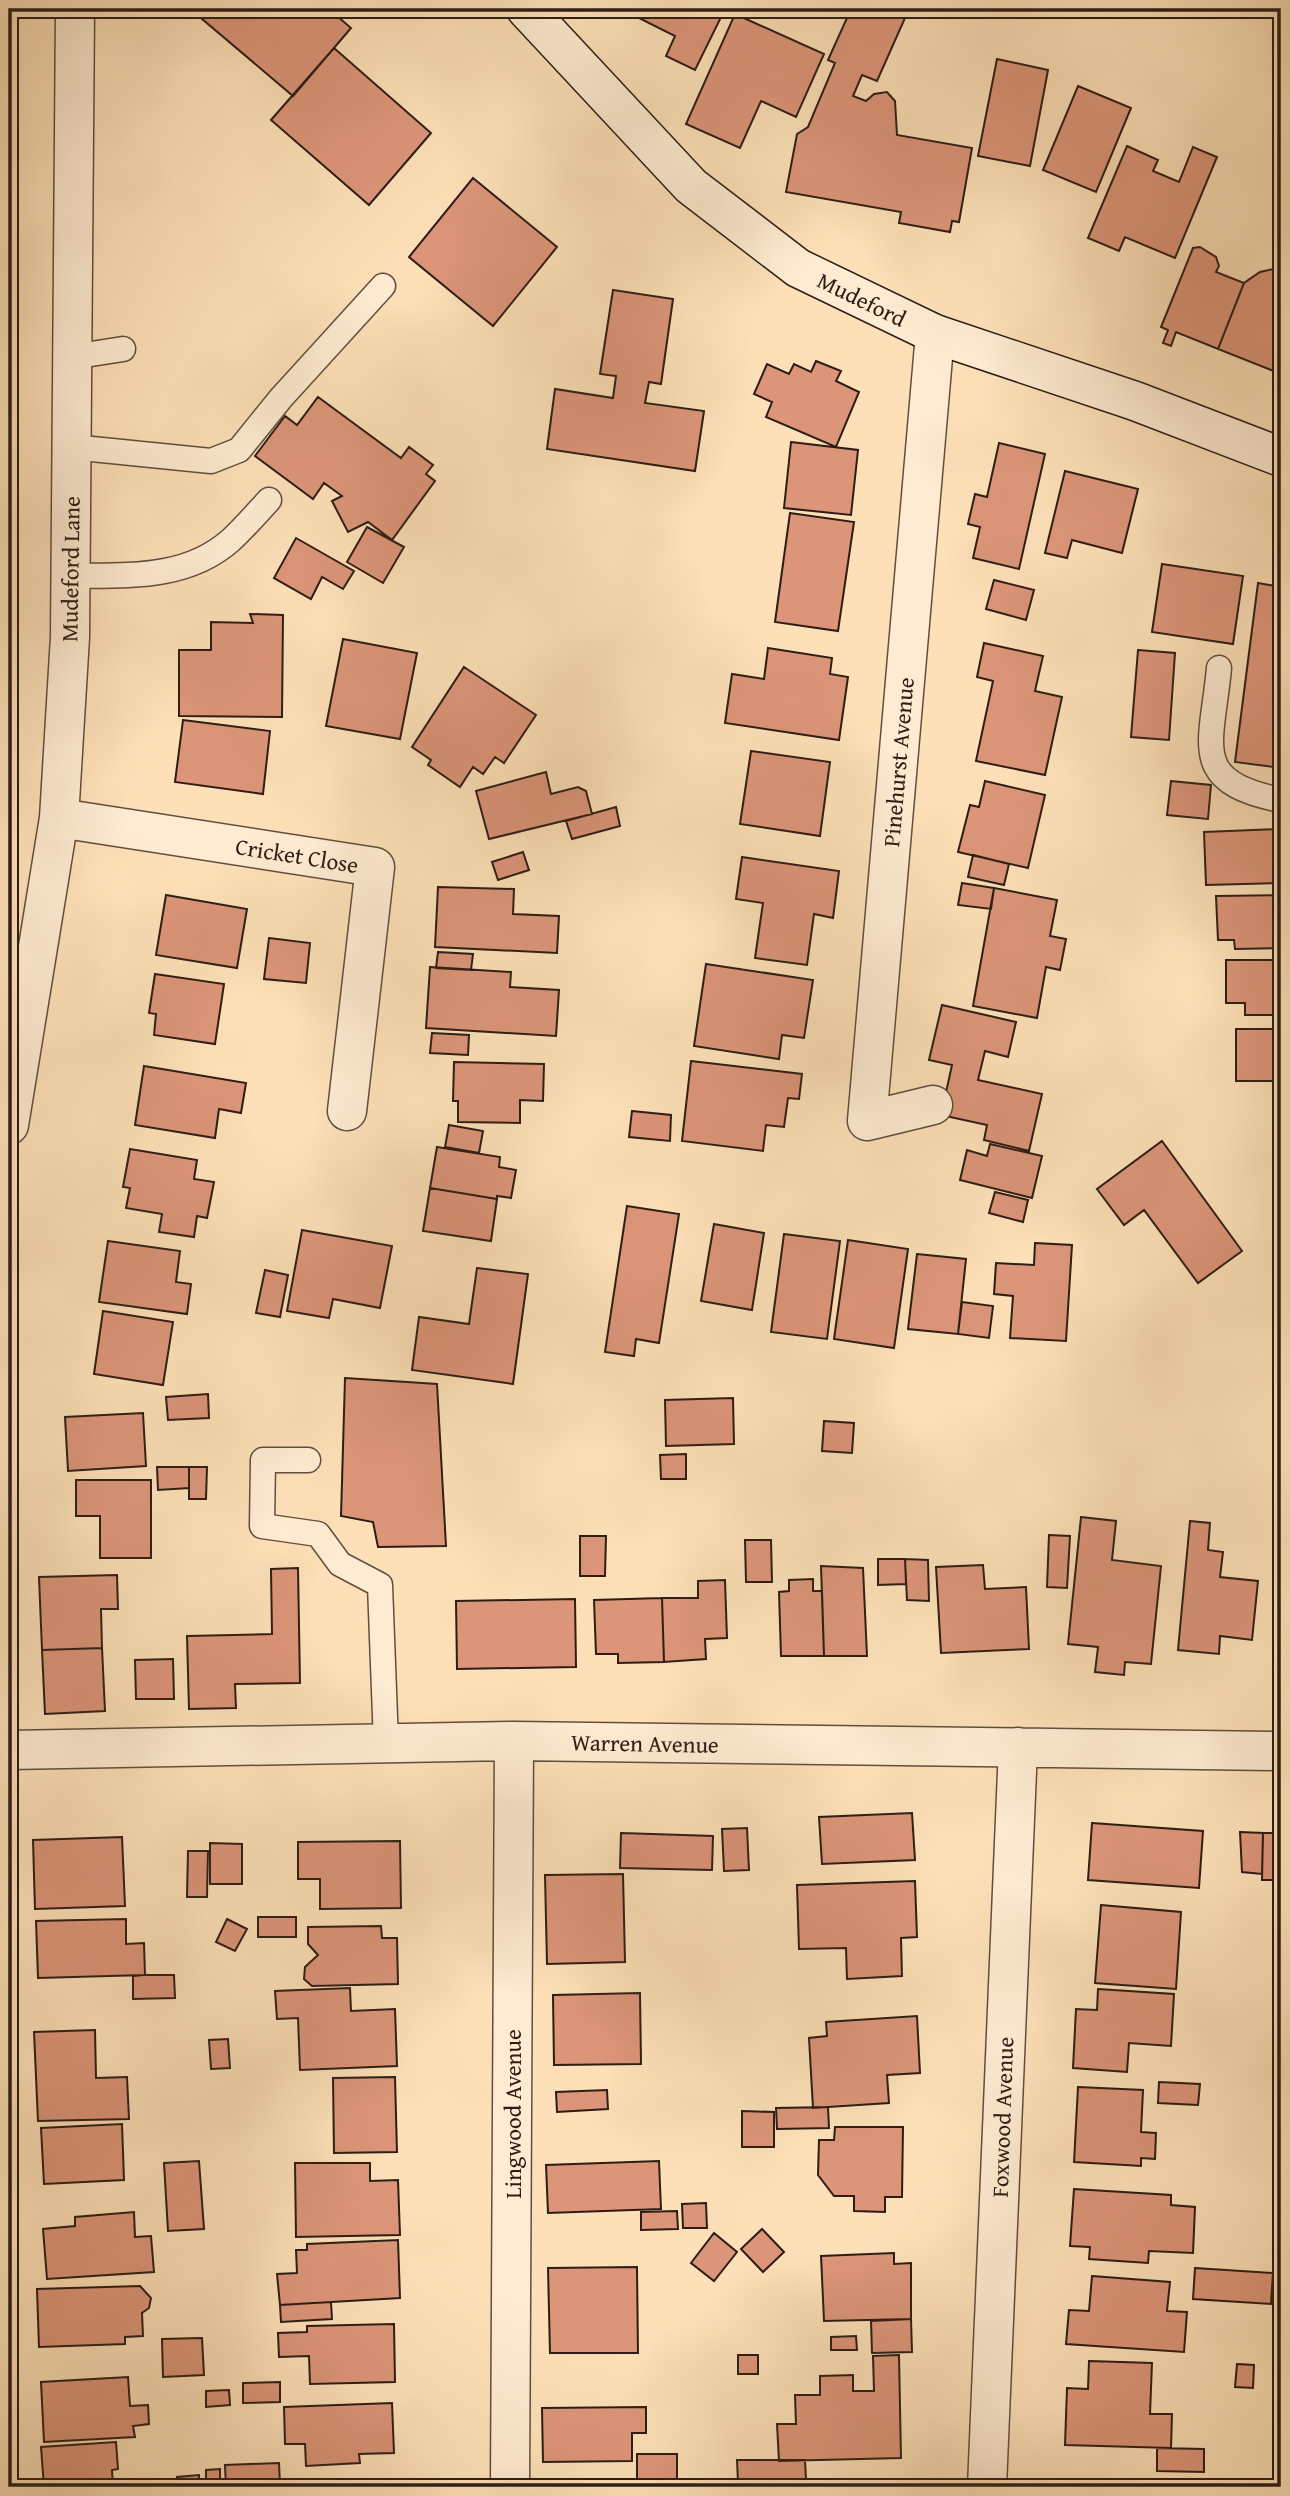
<svg xmlns="http://www.w3.org/2000/svg" width="1290" height="2496" font-family="'Gentium Book Plus',serif">
	<style>
		.building { fill: #dc9579; stroke: #2d1d14; stroke-width: 2 }
		.lines { fill: none; stroke-linecap: round; stroke-linejoin: round }
		.lane-casing { stroke: #614e3d; stroke-width: 27 }
		.street-casing { stroke: #614e3d; stroke-width: 41 }
		.secondary-casing { stroke: #2d1d14; stroke-width: 41 }
		.lane { stroke: #feebd1; stroke-width: 24 }
		.street { stroke: #feebd1; stroke-width: 38 }
		.secondary { stroke: #feebd1; stroke-width: 38 }
		.labels { text-anchor: middle; dominant-baseline: central; stroke-width: 5; stroke-linejoin: round; paint-order: stroke }
		.street-label { font-size: 23px; fill: #2d1d14; stroke: #feebd1 }
	</style>
	<rect width="100%" height="100%" fill="#fde0b8"/>
	<filter id="stains"><feTurbulence type="fractalNoise" baseFrequency=".00286" numOctaves="4"/><feColorMatrix values="0 0 0 0 .2 0 0 0 0 .09 0 0 0 0 .02 0 0 0 .5 -.17"/></filter>
	<radialGradient id="worn" r=".72"><stop offset=".6" stop-color="#630" stop-opacity="0"/><stop offset="1" stop-color="#630" stop-opacity=".3"/></radialGradient>
	<!-- building -->
	<path class="building" d="M198 9H329L351 28 293 96 195 13Z
		M641 9H725L695 70 666 56 675 36 637 17Z
		M851 9H909L877 81 862 75 853 96 866 101 874 94 887 92 895 101 897 135 972 148 959 222 952 221 950 232 899 223 901 212 786 192 797 134 808 127 835 63 828 60Z
		M735 14 824 54 796 117 761 101 740 148 686 124Z
		M334 48 431 133 369 205 271 120Z
		M997 59 1048 70 1030 166 978 156Z
		M1078 86 1131 108 1096 192 1043 170Z
		M1127 146 1158 160 1153 171 1179 182 1193 147 1217 157 1175 258 1125 237 1119 251 1088 238Z
		M473 178 557 247 493 326 409 257Z
		M1200 247 1216 257 1219 266 1216 272 1244 283 1218 349 1176 332 1171 346 1163 343 1168 330 1161 327 1193 248Z
		M1273 269 1281 277V374L1218 349 1244 283 1260 272Z
		M613 290 673 299 661 384 649 382 645 403 704 411 695 471 547 449 555 389 613 398 616 376 600 374Z
		M816 361 841 371 836 381 859 392 836 447 766 417 772 402 754 394 767 364 789 374 794 364 811 372Z
		M318 397 401 458 409 447 433 465 426 474 435 481 392 540 368 522 348 532 332 501 342 496 324 483 313 499 255 456 285 416 297 425Z
		M791 442 858 450 851 515 784 508Z
		M999 443 1045 454 1019 569 973 558 980 527 968 524 975 494 987 497Z
		M1065 471 1138 489 1122 553 1072 540 1067 558 1045 553Z
		M790 513 854 522 838 631 775 622Z
		M367 527 404 547 383 583 347 562Z
		M296 538 354 571 343 589 322 577 311 599 274 578Z
		M1162 564 1243 576 1233 644 1152 632Z
		M994 580 1034 590 1026 620 986 609Z
		M1258 583 1281 587V768L1235 762Z
		M250 614 283 615 282 717 179 716V650H211V622L253 623Z
		M343 639 417 653 400 739 326 726Z
		M984 643 1043 656 1035 691 1062 697 1045 775 976 761 993 681 977 677Z
		M768 648 832 658 830 674 848 677 839 740 725 723 732 674 764 679Z
		M1138 650 1175 653 1169 740 1131 737Z
		M464 667 536 715 504 763 495 757 483 774 473 767 460 787 428 765 431 760 412 747Z
		M183 720 270 731 263 794 175 782Z
		M751 751 830 762 820 836 740 824Z
		M546 772 551 794 578 787 586 791 592 814 489 839 476 791Z
		M985 781 1045 795 1028 868 958 852 970 805 979 807Z
		M1171 781 1211 785 1208 819 1167 815Z
		M616 807 620 826 572 839 566 821Z
		M1281 829V883L1206 885 1204 832Z
		M523 852 529 870 498 880 492 862Z
		M973 855 1009 864 1004 885 968 877Z
		M742 857 839 871 833 918 814 914 807 965 755 958 763 903 736 899Z
		M962 883 994 888 991 909 958 905Z
		M438 887 514 889 513 914 559 916 557 953 435 947Z
		M994 888 1057 900 1050 936 1066 939 1060 970 1046 967 1037 1018 973 1006Z
		M166 895 247 909 237 968 156 955Z
		M1281 895V948L1235 949 1234 940H1218L1216 896Z
		M269 938 310 943 306 983 264 979Z
		M438 952 473 954 471 970 436 968Z
		M1226 960H1281V1015H1245V1003H1226Z
		M706 964 813 980 804 1038 782 1035 779 1059 694 1046Z
		M430 967 511 972 510 987 559 990 556 1036 426 1028Z
		M155 974 224 984 215 1044 154 1035 156 1014 149 1013Z
		M942 1005 1016 1022 1008 1057 985 1051 978 1080 1042 1094 1029 1151 984 1140 987 1125 941 1115 952 1065 929 1060Z
		M1236 1029H1281V1081H1236Z
		M432 1033 469 1035 468 1055 430 1053Z
		M691 1061 802 1074 799 1099 788 1098 784 1127 766 1125 763 1151 682 1141Z
		M454 1062 544 1064 543 1101 520 1100V1123L458 1122V1101H453Z
		M144 1066 246 1083 241 1113 219 1109 215 1138 135 1125Z
		M632 1111 671 1115 670 1141 629 1137Z
		M449 1125 483 1131 479 1153 445 1147Z
		M1162 1141 1242 1251 1198 1283 1144 1210 1124 1225 1097 1189Z
		M990 1144 1042 1156 1032 1198 960 1180 967 1150 987 1156Z
		M437 1147 500 1157 499 1167 516 1170 511 1198 497 1196V1199L430 1188Z
		M130 1149 197 1160 194 1179 214 1182 207 1218 197 1216 194 1237 159 1232 162 1214 126 1208 130 1188 123 1187Z
		M430 1188 497 1199 491 1241 423 1231Z
		M995 1192 1028 1200 1023 1222 989 1213Z
		M627 1206 679 1214 659 1343 636 1339 634 1356 605 1352Z
		M714 1224 764 1233 752 1310 701 1301Z
		M302 1230 392 1246 380 1308 333 1299 329 1318 287 1311Z
		M784 1234 840 1241 827 1339 771 1332Z
		M848 1240 908 1249 894 1348 834 1339Z
		M108 1241 180 1251 176 1282 191 1284 187 1314 99 1302Z
		M1035 1243 1072 1245 1066 1341 1010 1338 1013 1296 994 1294 996 1263 1034 1265Z
		M917 1254 966 1259 958 1334 908 1329Z
		M477 1268 528 1274 513 1384 412 1370 419 1317 469 1324Z
		M265 1270 288 1275 280 1317 256 1313Z
		M962 1302 993 1306 989 1338 958 1334Z
		M103 1311 173 1322 163 1385 94 1374Z
		M345 1378 437 1384 446 1546 378 1547 373 1522 341 1516Z
		M208 1394 209 1418 168 1420 166 1397Z
		M733 1398 734 1444 666 1446 665 1400Z
		M143 1413 146 1466 68 1471 65 1417Z
		M824 1421 854 1423 852 1453 822 1451Z
		M686 1454V1479H661L660 1455Z
		M157 1467H189V1488L158 1490Z
		M189 1467H207L206 1499H189Z
		M76 1480H151V1558H100V1516H76Z
		M1081 1517 1116 1521 1112 1560 1161 1566 1151 1664 1125 1662 1124 1675 1095 1672 1098 1647 1068 1644Z
		M1190 1521 1210 1523 1208 1550 1223 1552 1220 1577 1258 1581 1252 1640 1220 1636 1219 1654 1178 1650Z
		M1049 1535 1070 1536 1067 1588 1047 1587Z
		M580 1536H606L605 1576H580Z
		M745 1540H771L772 1582H746Z
		M878 1559H905L906 1584 878 1585Z
		M905 1559 928 1560 929 1601 907 1600Z
		M983 1565 985 1589 1026 1587 1029 1649 941 1653 936 1567Z
		M821 1566 863 1568 867 1656H824Z
		M298 1568 300 1683 235 1684 236 1708 189 1709 187 1636 272 1634 271 1569Z
		M117 1575 118 1609H101L102 1648 42 1650 39 1577Z
		M813 1579V1591H822L824 1656H781L779 1592 789 1591V1580Z
		M725 1580 727 1638 705 1639 706 1659 664 1662 662 1598H698V1581Z
		M662 1598 664 1662 618 1663V1654H596L594 1600Z
		M575 1599 576 1667 457 1669 456 1601Z
		M102 1648 105 1711 45 1714 42 1650Z
		M173 1659 174 1699H136L135 1660Z
		M912 1813 915 1860 822 1864 819 1817Z
		M1092 1823 1203 1831 1199 1888 1088 1880Z
		M747 1828 749 1870 724 1871 722 1829Z
		M1240 1832 1263 1833 1262 1874 1242 1872Z
		M621 1833 713 1836 712 1870 620 1868Z
		M1263 1833H1281V1880H1262Z
		M122 1837 125 1906 35 1909 33 1840Z
		M400 1841 401 1908 320 1909V1879H298V1842Z
		M210 1843 242 1844V1884H210Z
		M188 1851H208L207 1897H187Z
		M623 1874 625 1962 547 1964 545 1875Z
		M915 1881 917 1937 901 1938 902 1976 847 1979 846 1948 799 1949 797 1885Z
		M1101 1905 1181 1912 1176 1989 1095 1983Z
		M258 1917H296V1937H258Z
		M126 1919V1944L144 1943 145 1975 38 1978 36 1921Z
		M227 1919 247 1929 235 1951 216 1942Z
		M381 1926 382 1938H397L398 1984 312 1986 304 1979 305 1967 318 1955 308 1944V1927Z
		M145 1975H174L175 1998 133 1999V1976Z
		M350 1988 351 2011 395 2009 397 2066 300 2070 298 2018 277 2019 275 1991Z
		M1098 1989 1174 1994 1171 2046 1129 2043 1127 2072 1073 2068 1076 2009 1097 2010Z
		M640 1993 641 2064 554 2065 553 1995Z
		M917 2016 920 2073 887 2075 889 2103 813 2108 809 2038 827 2036 826 2022Z
		M95 2030 96 2078 127 2077 129 2119 38 2121 34 2032Z
		M228 2039 230 2068 211 2069 209 2040Z
		M395 2077 397 2152 334 2153 333 2078Z
		M1159 2082 1200 2084 1198 2105 1158 2103Z
		M1078 2087 1143 2090 1141 2132 1156 2133 1155 2159 1141 2158V2166L1074 2162Z
		M607 2090 608 2109 557 2112 556 2092Z
		M828 2107 829 2128 777 2129 776 2108Z
		M742 2111 774 2112V2147H742Z
		M122 2124 124 2180 44 2184 41 2128Z
		M835 2127H903L902 2197H885V2212L854 2211V2196H834L818 2175 819 2140H834Z
		M199 2161 204 2229 168 2231 164 2163Z
		M659 2161 661 2209 548 2213 546 2165Z
		M295 2163H370V2181L398 2180 400 2235 296 2237Z
		M1279 2186H1281V2235L1275 2234Z
		M1074 2189 1171 2195V2205L1195 2207 1193 2253 1149 2251 1148 2263 1089 2259 1090 2247 1070 2246Z
		M706 2203 707 2228H683L682 2204Z
		M677 2211 678 2229 641 2230V2212Z
		M134 2212 135 2237 151 2236 154 2272 47 2279 43 2229 75 2226V2217Z
		M762 2229 784 2252 763 2272 741 2249Z
		M714 2233 737 2252 714 2281 691 2263Z
		M398 2240 400 2298 280 2305 277 2274 297 2273 296 2250H307V2244Z
		M894 2253V2264L911 2263V2319L824 2321 821 2256Z
		M637 2267 638 2353H550L548 2268Z
		M1195 2268 1273 2273 1271 2304 1193 2299Z
		M1092 2276 1170 2282 1167 2311 1187 2312 1184 2352 1066 2344 1069 2310 1089 2311Z
		M140 2286 151 2298 149 2308 142 2313 143 2336 125 2337V2344L39 2347 37 2289Z
		M331 2302 332 2319 281 2322 280 2305Z
		M911 2319 912 2352 872 2353 871 2321Z
		M394 2324 395 2382 310 2384 309 2356 279 2357 278 2333 307 2332V2326Z
		M856 2336 857 2350H831V2337Z
		M202 2338 204 2375 163 2377 162 2339Z
		M738 2355H758V2374H738Z
		M899 2355 901 2458 779 2461 777 2424H796L795 2395H820V2376L853 2375V2391H874L873 2356Z
		M1089 2361 1152 2363 1150 2414H1172L1171 2448 1065 2445 1067 2388 1088 2389Z
		M1237 2364 1254 2365 1253 2388 1235 2387Z
		M128 2377 130 2406 148 2405 149 2424 133 2426 135 2437 44 2442 41 2382Z
		M280 2382V2402L243 2403V2383Z
		M229 2390 230 2405 206 2407V2391Z
		M392 2403 394 2453 359 2454 360 2463 306 2466 305 2444H285L284 2407Z
		M646 2407V2433H632V2461L543 2462 542 2408Z
		M116 2442 118 2469 112 2470 113 2487H44L41 2447Z
		M1157 2448 1204 2449V2472L1157 2471Z
		M637 2454H677V2480L637 2481Z
		M737 2460H805L806 2480 738 2482Z
		M279 2463 280 2485 226 2487 225 2465Z
		M220 2469V2487H206V2470Z
		M199 2475V2487H178L177 2477Z
		M806 2480V2487H739L738 2482Z"/>
	<g class="lines">
		<defs>
			<path id="lane" d="M72 357 123 349
				M72 447 211 461 239 450 281 398 383 286
				M71 576C127 575 186 580 231 540 245 527 257 513 269 500
				M1219 668C1212 745 1188 782 1281 800
				M308 1460H263L262 1526 318 1534 340 1564 380 1585 386 1743"/>
			<path id="street" d="M59 818 375 867 347 1111
				M933 1105 867 1121 935 334
				M9 1125 59 818 70 637 75 9
				M9 1750 514 1741 1281 1751
				M510 2487 514 1741
				M987 2487 1018 1747"/>
			<path id="secondary" d="M526 9 691 186 798 268 935 334 1135 401 1281 457"/>
		</defs>
		<!-- lane casing -->
		<use href="#lane" class="lane-casing"/>
		<!-- street casing -->
		<use href="#street" class="street-casing"/>
		<!-- secondary casing -->
		<use href="#secondary" class="secondary-casing"/>
		<!-- lane -->
		<use href="#lane" class="lane"/>
		<!-- street -->
		<use href="#street" class="street"/>
		<!-- secondary -->
		<use href="#secondary" class="secondary"/>
	</g>
	<g class="labels">
		<!-- street labels -->
		<g class="street-label">
			<text transform="translate(862 299) rotate(26)">Mudeford</text>
			<text transform="translate(70 569) rotate(-89)">Mudeford Lane</text>
			<text transform="translate(898 762) rotate(-85)">Pinehurst Avenue</text>
			<text transform="translate(297 855) rotate(9)">Cricket Close</text>
			<text transform="translate(645 1743) rotate(1)">Warren Avenue</text>
			<text transform="translate(512 2114) rotate(-90)">Lingwood Avenue</text>
			<text transform="translate(1002 2117) rotate(-88)">Foxwood Avenue</text>
		</g>
	</g>
	<!-- margin -->
	<rect width="1290" height="2496" fill="none" stroke="#fde0b8" stroke-width="35"/>
	<rect x="10" y="10" width="1269" height="2475" fill="none" stroke="#2d1d14" stroke-width="3.5"/>
	<rect x="18" y="18" width="1255" height="2461" fill="none" stroke="#2d1d14" stroke-width="2"/>
	<rect width="100%" height="100%" filter="url(#stains)"/>
	<rect width="100%" height="100%" fill="url(#worn)"/>
</svg>
